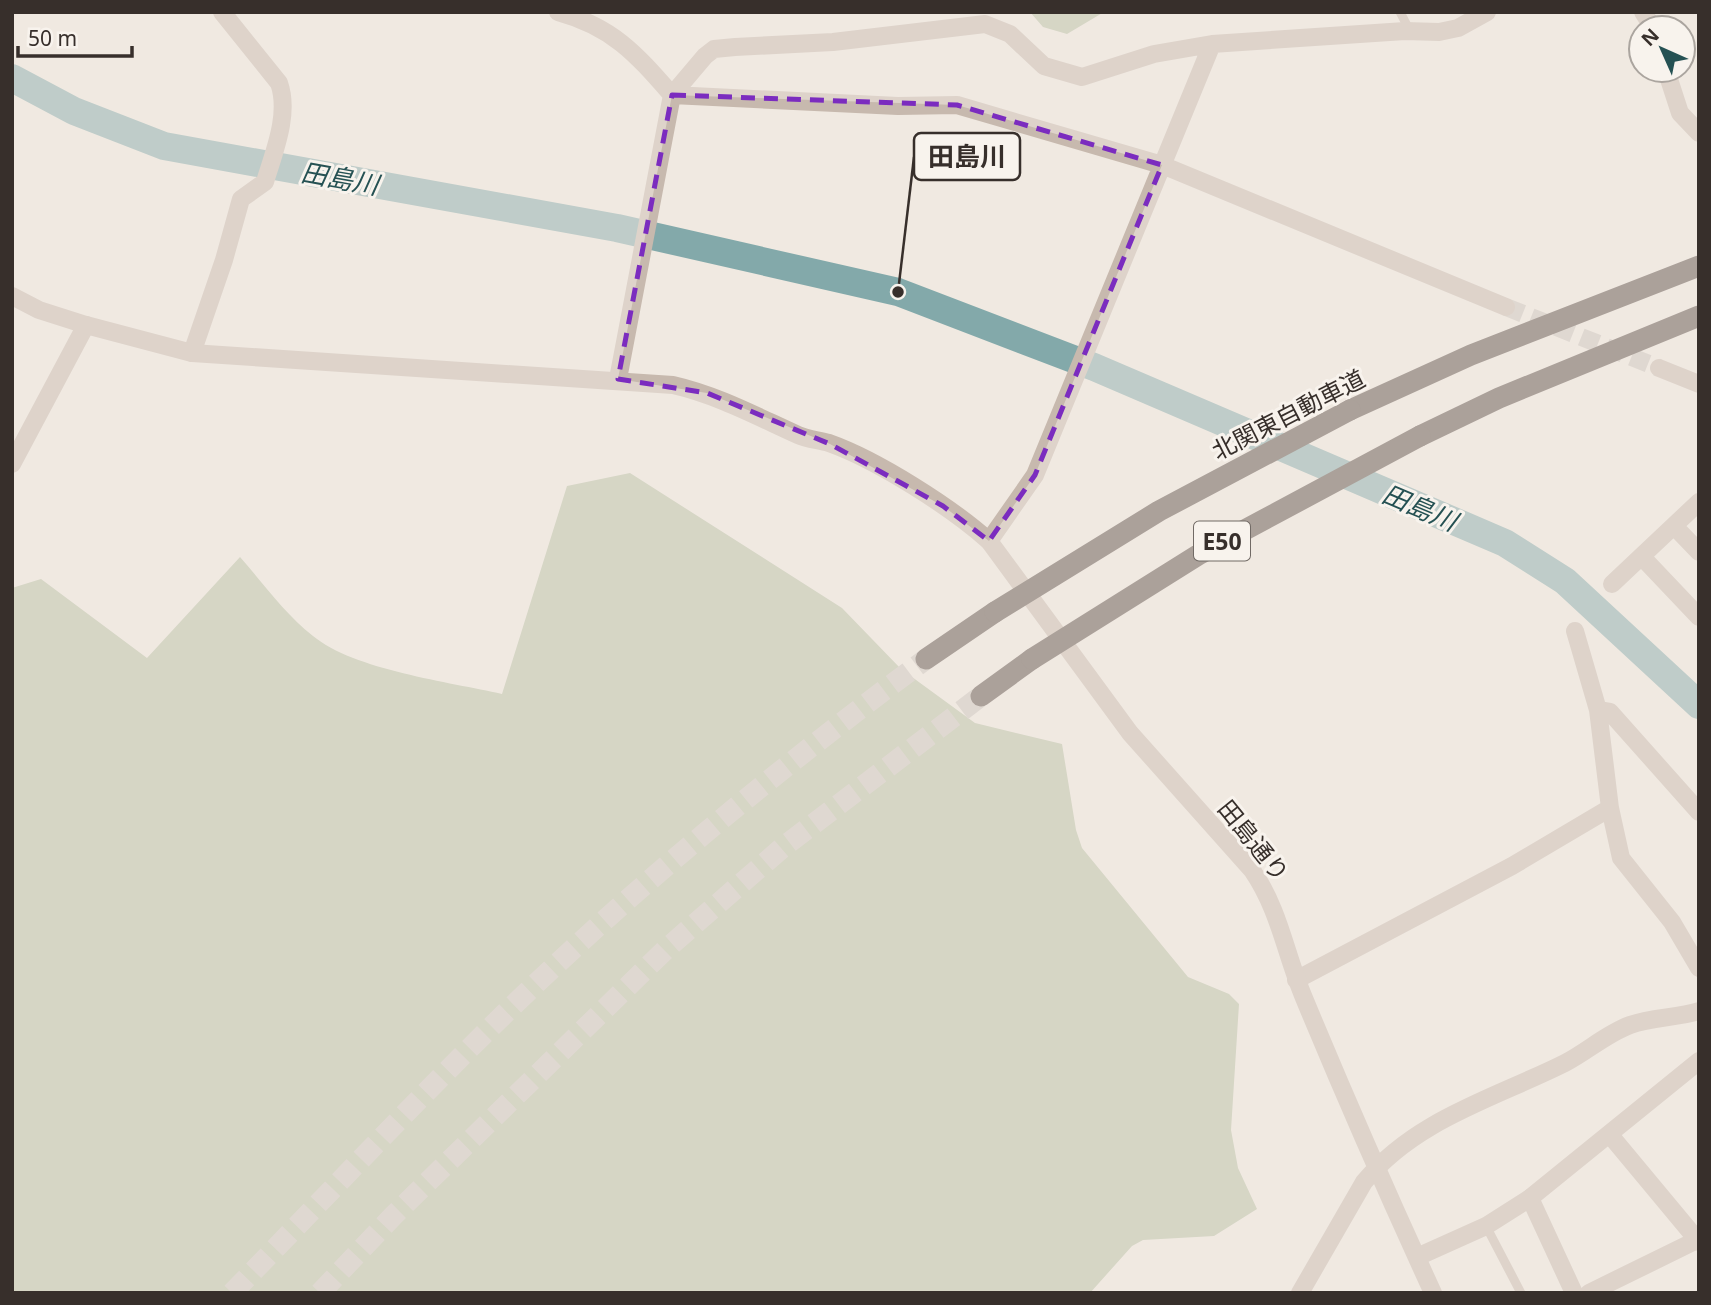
<svg xmlns="http://www.w3.org/2000/svg" width="1711" height="1305" font-family="'Noto Sans','Noto Sans JP',sans-serif">
	<style>
		.green { fill: #b5bea2 }
		.lines { fill: none; stroke-linecap: round; stroke-linejoin: round }
		.river { stroke: #83a9aa; stroke-width: 28 }
		.minor-tunnel { stroke: #cbc4bd; stroke-width: 18; stroke-dasharray: 18 9; stroke-linecap: butt }
		.motorway-tunnel { stroke: #cbc4bd; stroke-width: 21; stroke-dasharray: 21 10; stroke-linecap: butt }
		.service { stroke: #c7b9ae; stroke-width: 9 }
		.minor { stroke: #c7b9ae; stroke-width: 18 }
		.tertiary { stroke: #c7b9ae; stroke-width: 18 }
		.motorway { stroke: #574943; stroke-width: 21 }
		.motorway-bridge { stroke: #574943; stroke-width: 21 }
		.marked { fill: none; stroke: #7b2cbf; stroke-width: 5; stroke-dasharray: 14 9; stroke-linejoin: round }
		.labels { text-anchor: middle; dominant-baseline: central; stroke-width: 6; stroke-linejoin: round; paint-order: stroke }
		.shield { fill: #f8f3ed; stroke: #716a65; stroke-width: 2 }
		.shield-label { font-size: 23px; font-weight: bold; fill: #372f2b }
		.street-label { font-size: 24px; fill: #372f2b; stroke: #f8f3ed }
		.water-label { font-size: 26px; font-style: italic; fill: #255153; stroke: #f8f3ed }
		.leader { fill: none; stroke: #372f2b; stroke-width: 2.5 }
		.callout-dot { fill: #372f2b; stroke: #f8f3ed; stroke-width: 2.5 }
		.callout { fill: #f8f3ed; stroke: #372f2b; stroke-width: 2.5 }
		.callout-label { font-size: 26px; text-anchor: middle; font-weight: bold; fill: #372f2b }
	</style>
	<rect width="100%" height="100%" fill="#f0e9e1"/>
	<!-- green -->
	<path class="green" d="M1030 12H1104L1067 34 1043 27Z
		M630 473 842 608 901 669 975 723 1062 744 1076 830 1082 848 1188 977 1229 994 1239 1004 1231 1130 1238 1168 1257 1209 1214 1236 1143 1240 1132 1246 1090 1293H12V588L41 579 147 658 240 557C263 583 285 614 313 636 354 670 450 682 502 694L567 486Z"/>
	<g class="lines">
		<!-- river -->
		<path class="river" d="M12 78 74 111 164 146 617 228 898 292 1094 367 1505 543 1565 581 1699 705"/>
		<!-- minor-tunnel -->
		<path class="minor-tunnel" d="M1506 307 1659 368"/>
		<!-- motorway-tunnel -->
		<path class="motorway-tunnel" d="M232 1293C316 1207 398 1119 483 1035 620 899 771 774 926 659
			M320 1293 394 1215 665 950 782 848 981 696"/>
		<!-- service -->
		<path class="service" d="M1400 12 1410 31
			M1486 1226 1521 1293"/>
		<!-- minor -->
		<path class="minor" d="M558 12C613 27 636 54 672 95L618 379
			M1643 12 1653 28
			M1666 70 1680 113 1699 133
			M672 95 898 106 957 105 1162 165 1506 307
			M672 95 705 56 714 49 735 47 833 42 985 24 1010 34 1044 66 1082 77 1154 54 1212 44 1405 31 1439 32 1458 28 1487 12
			M192 353 224 260 241 199 265 182C274 152 290 114 279 83L222 12
			M1659 368 1699 384
			M12 464 86 325
			M1674 526 1699 552
			M989 541 1035 475 1212 44
			M1643 558 1699 617
			M1612 584 1699 502
			M1575 631 1598 710 1610 808 1621 858 1672 922 1699 968
			M1598 710 1610 712 1699 812
			M1296 980 1512 866 1610 808
			M1530 1198 1574 1293
			M1300 1293 1364 1182C1416 1119 1495 1098 1565 1063 1588 1051 1606 1034 1630 1025 1652 1017 1677 1018 1699 1011
			M1589 1293 1697 1240"/>
		<!-- tertiary -->
		<path class="tertiary" d="M12 296 39 310 86 325 192 353 673 385C717 395 756 416 798 435 807 439 818 440 829 443 877 460 951 507 989 541L1130 733 1252 870C1280 911 1285 953 1304 998 1345 1097 1388 1195 1433 1293
			M1610 1135 1699 1242
			M1417 1257 1486 1226 1530 1198 1699 1061"/>
		<!-- motorway -->
		<path class="motorway" d="M1350 410 1471 355 1699 266
			M1420 436 1499 398 1699 316
			M926 659 995 612
			M981 696 1032 659"/>
		<!-- motorway-bridge -->
		<path class="motorway-bridge" d="M995 612 1159 511 1350 410
			M1032 659 1198 555 1420 436"/>
	</g>
	<!-- marked area -->
	<path d="M0 0H1711V1305H0ZM672 95 957 105 1162 165 1035 475 989 541 943 506 830 444 707 393 618 379Z" fill="#f0e9e1" fill-opacity=".55" fill-rule="evenodd"/>
	<path class="marked" d="M672 95 957 105 1162 165 1035 475 989 541 943 506 830 444 707 393 618 379Z"/>
	<g class="labels">
		<!-- shield labels -->
		<rect class="shield" x="1194" y="521.5" width="56" height="39" rx="5"/>
		<g class="shield-label">
			<text x="1222" y="541">E50</text>
		</g>
		<!-- street labels -->
		<g class="street-label">
			<text transform="translate(1288 414) rotate(-27)">北関東自動車道</text>
			<text transform="translate(1254 840) rotate(51)">田島通り</text>
		</g>
		<!-- water labels -->
		<g class="water-label">
			<text transform="translate(340 178) rotate(10)">田島川</text>
			<text transform="translate(1420 507) rotate(23)">田島川</text>
		</g>
	</g>
	<!-- callouts -->
	<path class="leader" d="M898 292L914 157"/>
	<circle class="callout-dot" cx="898" cy="292" r="7"/>
	<rect class="callout" x="914" y="133" width="106" height="47" rx="7"/>
	<g class="callout-label">
		<text x="967" y="166">田島川</text>
	</g>
	<!-- border -->
	<rect width="1711" height="1305" fill="none" stroke="#372f2b" stroke-width="28"/>
	<!-- north arrow -->
	<g transform="translate(1662 49) rotate(315)"><circle r="33" fill="#f8f3ed" stroke="#aba59f" stroke-width="2"/>
	<path d="M0-5L12 26L0 18L-12 26Z" fill="#255153"/>
	<text y="-10" font-size="19" font-weight="bold" text-anchor="middle" fill="#372f2b">N</text>
	</g>
	<!-- scale -->
	<path d="M18 46v10h114v-10" fill="none" stroke="#372f2b" stroke-width="3.5"/>
	<text x="28" y="46" font-size="21" fill="#372f2b" stroke="#f8f3ed" stroke-width="5" paint-order="stroke">50 m</text>
</svg>
